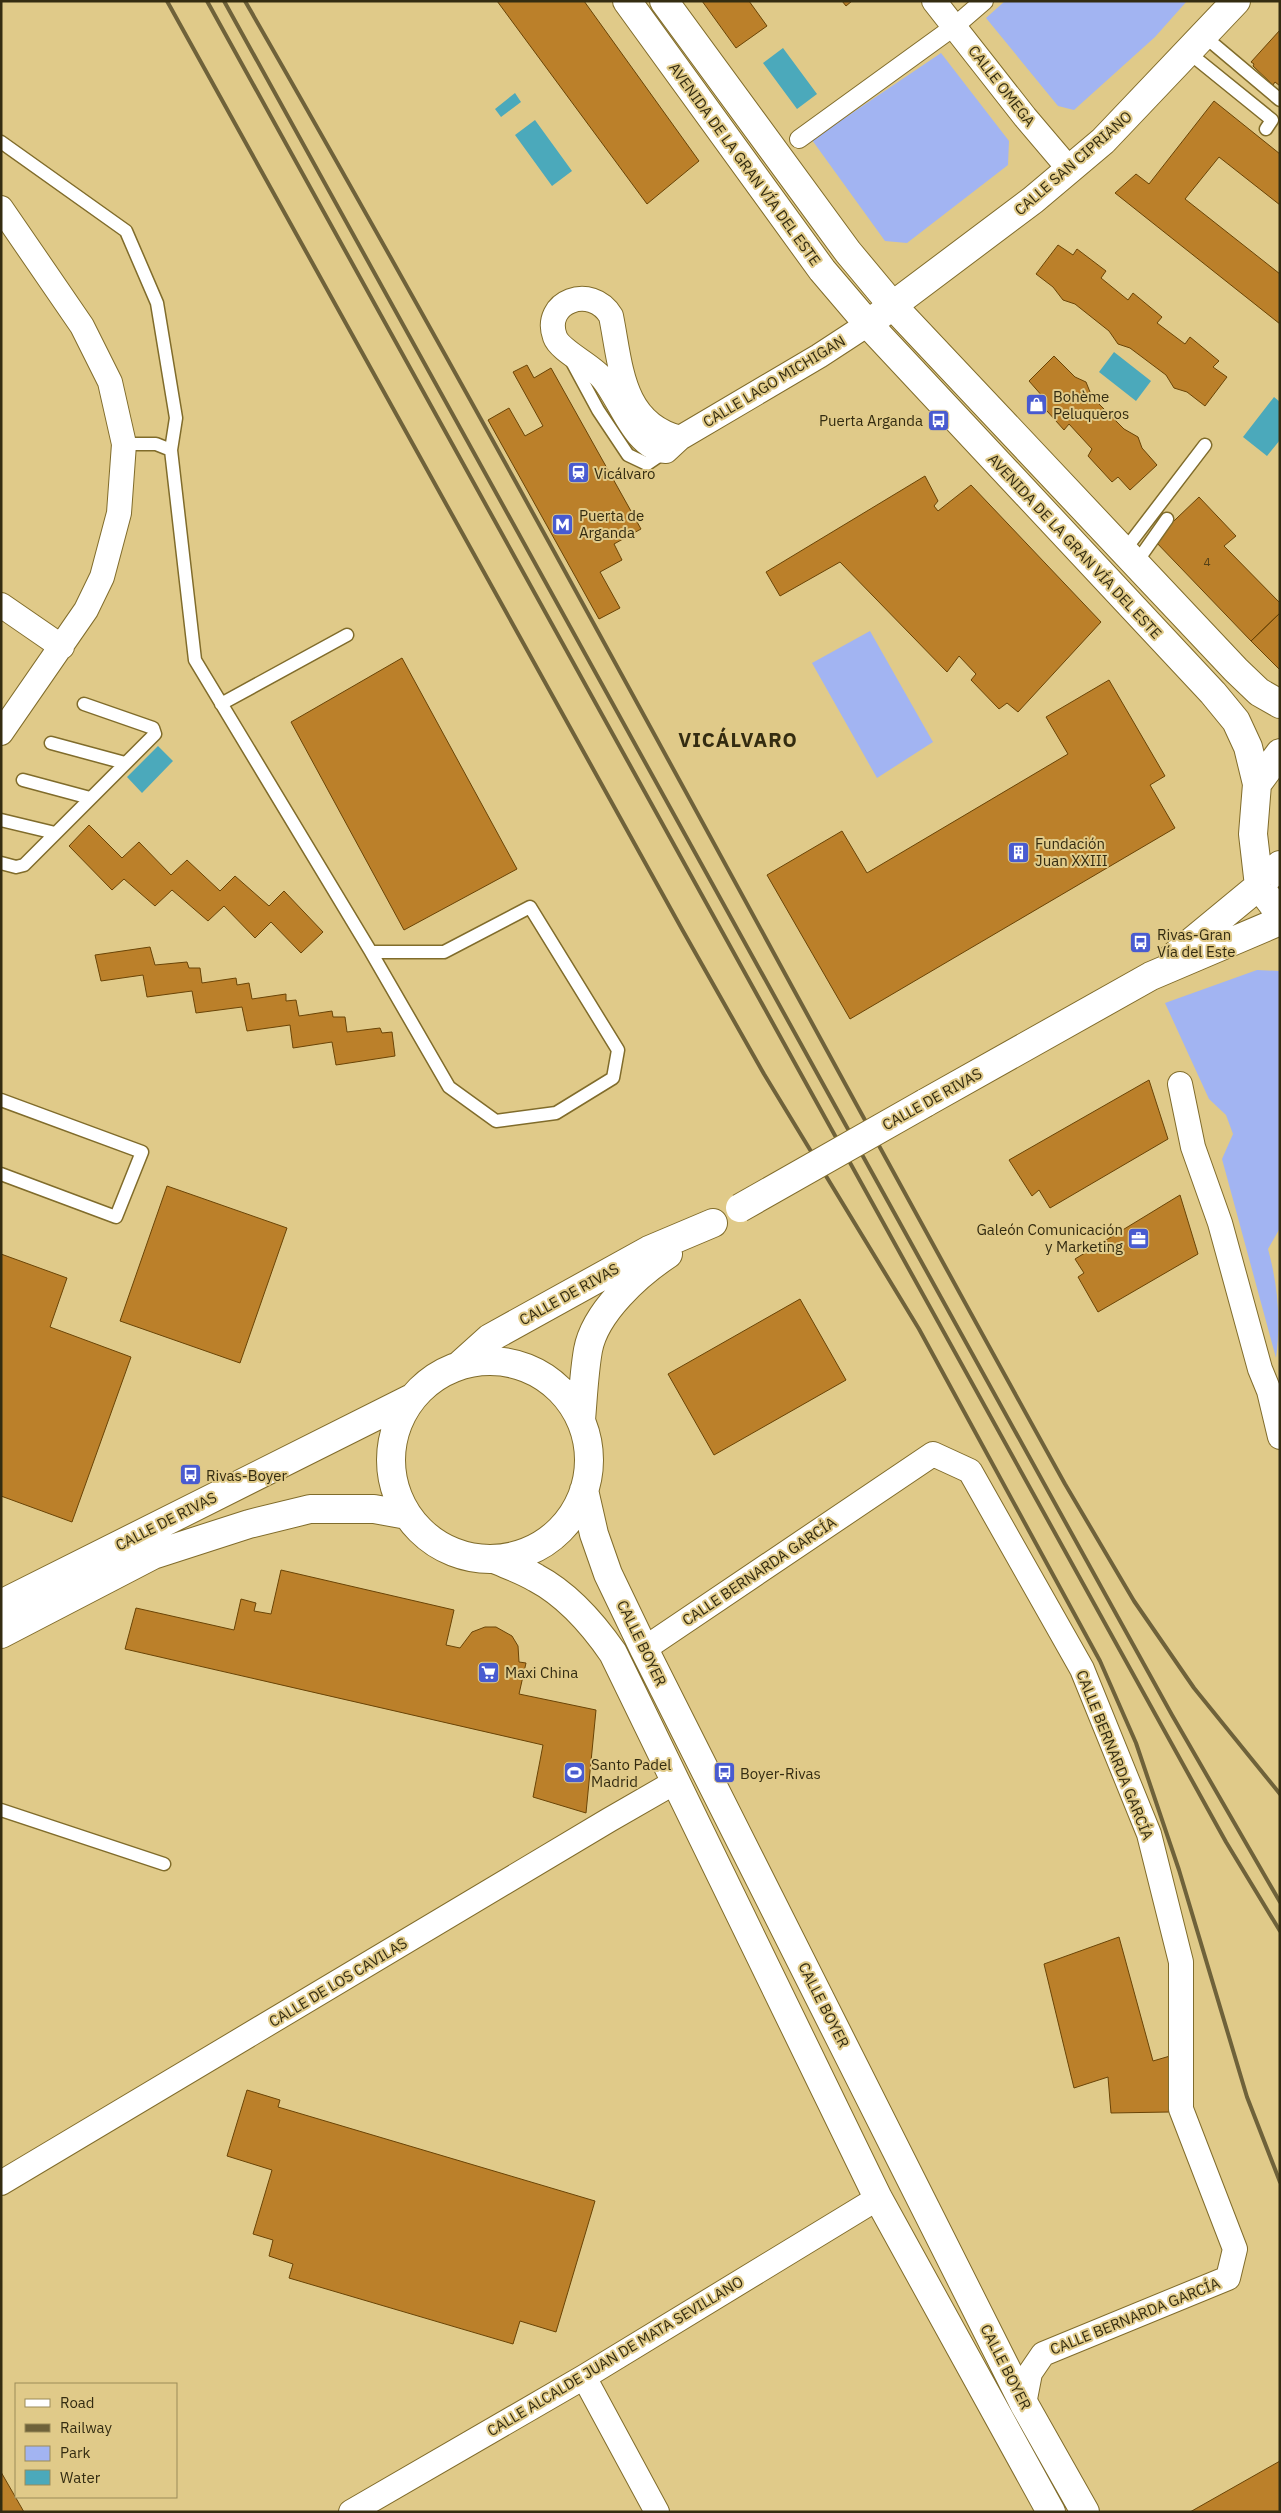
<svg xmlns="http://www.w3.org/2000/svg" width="1281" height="2513" font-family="'IBM Plex Sans',sans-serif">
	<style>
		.green { fill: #a2b4f2 }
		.water { fill: #4ba9bb }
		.building { fill: #bb802a; stroke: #6a4406 }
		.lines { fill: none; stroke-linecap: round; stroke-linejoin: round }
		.service-casing { stroke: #806c2b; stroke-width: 15 }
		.pedestrian-casing { stroke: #806c2b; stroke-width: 20 }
		.minor-casing { stroke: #806c2b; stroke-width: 26 }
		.tertiary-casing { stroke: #806c2b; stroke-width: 30 }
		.secondary-casing { stroke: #806c2b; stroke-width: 30 }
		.service { stroke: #fff; stroke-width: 12 }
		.pedestrian { stroke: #fff; stroke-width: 18 }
		.minor { stroke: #fff; stroke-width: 24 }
		.tertiary { stroke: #fff; stroke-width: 28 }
		.secondary { stroke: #fff; stroke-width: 28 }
		.rail { stroke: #6f623a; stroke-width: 4 }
		.secondary-bridge-casing { stroke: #806c2b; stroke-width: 30; stroke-linecap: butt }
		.secondary-bridge { stroke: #fff; stroke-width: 28 }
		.labels { text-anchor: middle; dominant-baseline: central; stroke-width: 4; stroke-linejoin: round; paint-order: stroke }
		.number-label { font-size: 12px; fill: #564117 }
		.street-label { font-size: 15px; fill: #342c11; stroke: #e0ca89 }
		.poi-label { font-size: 15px; fill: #342c11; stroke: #e0ca89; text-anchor: start }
		.district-label { font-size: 20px; font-weight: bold; letter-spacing: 1px; fill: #342c11; stroke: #e0ca89 }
	</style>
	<rect width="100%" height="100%" fill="#e0ca89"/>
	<!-- green -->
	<path class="green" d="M1005 1H1187L1155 37 1074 110 1058 106 986 18Z
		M941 53 1009 141 1008 165 907 243 885 241 812 140Z
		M870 631 933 742 877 778 812 663Z
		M1257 970 1280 971V1228L1268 1249C1278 1286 1281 1320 1276 1358L1222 1159 1233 1134 1226 1115 1209 1099 1165 1003Z"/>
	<!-- water -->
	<path class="water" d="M783 48 817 94 797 109 763 63Z
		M515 93 521 102 501 117 495 109Z
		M535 120 572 171 552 186 515 135Z
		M1114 352 1151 381 1136 401 1099 372Z
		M1274 397 1280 402V440L1267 456 1243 437Z
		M158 746 173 761 142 793 127 777Z"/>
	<!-- building -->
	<path class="building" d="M497 1H584L699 161 647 204Z
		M702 1H749L767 26 736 48Z
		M842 1H852L846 6Z
		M1280 30V86L1275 82 1273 85 1253 66 1254 64 1251 62Z
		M1214 101 1280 154V205L1219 157 1185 199 1280 274V324L1115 193 1136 174 1149 184Z
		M1058 245 1073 255 1077 249 1106 271 1101 278 1128 300 1133 293 1162 317 1157 323 1185 344 1190 337 1219 361 1213 367 1227 377 1205 406 1187 392 1174 388 1166 375 1130 348 1118 344 1109 331 1075 304 1063 300 1053 287 1036 274Z
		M1054 356 1075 377 1086 382 1092 397 1124 429 1138 437 1142 448 1157 465 1130 490 1118 477 1112 482 1088 456 1092 449 1069 424 1064 430 1039 402 1043 397 1029 381Z
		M527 365 534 378 551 368 641 529 614 544 622 560 600 572 620 608 599 619 488 420 509 408 525 436 543 426 513 372Z
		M925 476 938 501 934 506 938 511 971 485 1101 622 1018 712 1007 703 999 709 971 680 976 674 959 656 947 672 840 562 780 596 766 572Z
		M1199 497 1236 536 1224 546 1280 603V613L1251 641 1154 540Z
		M1280 613V670L1251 641Z
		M402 658 517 869 404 930 291 722Z
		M1109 680 1165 776 1150 785 1175 828 850 1019 767 875 842 831 867 873 1068 754 1046 717Z
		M89 825 122 858 139 842 171 875 187 860 220 891 235 876 269 906 284 891 323 932 301 953 271 922 255 938 224 906 208 921 172 890 155 906 124 879 112 890 69 846Z
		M150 947 155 965 187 962 189 968H200L202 983 236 978 237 985 249 983 252 999 286 994V1001L296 1000 299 1016 332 1011 333 1017H345L347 1032 380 1028 382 1033 392 1032 395 1056 336 1065 332 1042 293 1048 290 1025 247 1031 242 1007 196 1013 192 991 147 997 143 975 101 981 95 955Z
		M1149 1080 1168 1139 1050 1208 1039 1190 1032 1196 1009 1160Z
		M167 1186 287 1228 240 1363 120 1321Z
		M1180 1195 1198 1254 1098 1312 1078 1277 1084 1273 1075 1259Z
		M1 1254 67 1278 50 1327 131 1357 72 1522 1 1496Z
		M800 1299 846 1380 714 1455 668 1374Z
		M281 1570 454 1610 446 1645 460 1648 472 1632 485 1627H496L512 1636 518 1646 519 1662 526 1663 519 1694 596 1710 586 1813 533 1797 543 1745 125 1649 136 1608 234 1630 241 1599 256 1603 254 1611 271 1614Z
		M1119 1937 1153 2061 1170 2056 1169 2112 1111 2113 1108 2077 1074 2088 1044 1964Z
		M247 2090 280 2100 278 2107 595 2201 556 2332 520 2321 513 2344 289 2278 293 2264 269 2256 273 2240 253 2234 272 2170 227 2156Z
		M1280 2461V2512H1190Z
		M1 2472 24 2512H1Z"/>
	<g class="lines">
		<defs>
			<path id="service" d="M1204 36 1280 100
				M1188 52 1272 120 1266 129
				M1 142 126 231 157 303 176 418 171 450
				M571 360 598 410 628 455 647 464 666 451
				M124 444H156L171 450 195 660 371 952
				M1124 551 1205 445
				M1136 563 1167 519
				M221 704 347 635
				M51 743 125 763
				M23 780 90 798
				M1 820 55 833
				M1 863 16 867 24 865 155 734 153 728 84 704
				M530 907 618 1050 613 1078 556 1113 496 1121 449 1087 371 952H444Z
				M1 1100 142 1152 116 1217 1 1174
				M1 1810 164 1864"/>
			<path id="pedestrian" d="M799 139 955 26 984 1"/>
			<path id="minor" d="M934 1 1025 117 1070 170
				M1 208 82 326 110 382 124 444 119 513 102 577 86 610 1 733
				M680 438C621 423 621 365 611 316 591 283 542 302 555 337 560 351 592 365 603 379 621 401 635 449 666 451L680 438 819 356 868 324
				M1 605 62 647
				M1180 1084 1193 1147 1220 1223 1260 1369 1269 1391 1280 1437
				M644 1649 933 1454 970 1471 1082 1669 1149 1834 1181 1962V2109L1235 2249 1228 2278 1043 2354 1030 2373 1024 2404
				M1 2183 609 1820 675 1782
				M584 2377 657 2512
				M351 2512 584 2377 878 2198"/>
			<path id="tertiary" d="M868 324 1033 200 1103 141 1236 1"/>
			<path id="secondary" d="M627 1 822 270 868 324 1213 693 1236 721 1248 747 1257 784 1253 834 1259 886 1280 914
				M664 1 848 252 893 306 1236 670 1259 692 1280 704
				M1257 784 1280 753
				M1173 957 1259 886 1280 865
				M925 1103 1151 976 1280 921
				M391 1460a99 99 0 1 1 198 0a99 99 0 1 1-198 0Z
				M460 1365 490 1338 649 1250 713 1223
				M581 1420C583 1397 584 1373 588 1350 595 1312 638 1274 668 1254
				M584 1490 594 1534 608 1574 644 1649 1024 2404 1085 2512
				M494 1559C508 1565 523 1570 536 1578 568 1595 593 1624 613 1653L878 2198 1051 2512
				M1 1604 412 1398
				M1 1634 153 1555 249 1524 310 1509H374L407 1515"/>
		</defs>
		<!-- service casing -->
		<use href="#service" class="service-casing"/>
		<!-- pedestrian casing -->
		<use href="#pedestrian" class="pedestrian-casing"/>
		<!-- minor casing -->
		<use href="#minor" class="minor-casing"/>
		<!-- tertiary casing -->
		<use href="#tertiary" class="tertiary-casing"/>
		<!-- secondary casing -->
		<use href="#secondary" class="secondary-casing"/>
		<!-- service -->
		<use href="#service" class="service"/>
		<!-- pedestrian -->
		<use href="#pedestrian" class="pedestrian"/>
		<!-- minor -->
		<use href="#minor" class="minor"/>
		<!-- tertiary -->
		<use href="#tertiary" class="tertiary"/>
		<!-- secondary -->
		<use href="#secondary" class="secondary"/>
		<!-- rail -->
		<path class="rail" d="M167 1 683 931 764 1074 919 1329 1100 1661 1136 1743 1179 1870 1247 2097 1280 2182
			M207 1 1226 1842 1280 1931
			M224 1 1172 1715 1280 1902
			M245 1C527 491 791 990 1065 1484L1134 1601 1194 1688 1280 1794"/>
		<defs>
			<path id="secondary-bridge" d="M740 1208 925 1103"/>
		</defs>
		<!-- secondary-bridge casing -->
		<use href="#secondary-bridge" class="secondary-bridge-casing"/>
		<!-- secondary-bridge -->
		<use href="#secondary-bridge" class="secondary-bridge"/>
	</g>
	<!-- icons -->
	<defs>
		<symbol id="shop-square" viewBox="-11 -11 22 22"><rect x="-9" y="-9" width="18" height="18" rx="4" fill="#495bd0" stroke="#e0ca89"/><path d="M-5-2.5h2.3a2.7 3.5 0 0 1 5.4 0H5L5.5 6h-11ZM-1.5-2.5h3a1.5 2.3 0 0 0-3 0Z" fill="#fff"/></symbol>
		<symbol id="bus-square" viewBox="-11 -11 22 22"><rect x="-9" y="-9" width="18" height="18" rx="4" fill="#495bd0" stroke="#e0ca89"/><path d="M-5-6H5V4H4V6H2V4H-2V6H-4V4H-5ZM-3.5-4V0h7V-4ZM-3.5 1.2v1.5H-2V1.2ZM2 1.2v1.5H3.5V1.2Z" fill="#fff"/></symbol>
		<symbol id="station-square" viewBox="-11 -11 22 22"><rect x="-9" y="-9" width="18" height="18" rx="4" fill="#495bd0" stroke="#e0ca89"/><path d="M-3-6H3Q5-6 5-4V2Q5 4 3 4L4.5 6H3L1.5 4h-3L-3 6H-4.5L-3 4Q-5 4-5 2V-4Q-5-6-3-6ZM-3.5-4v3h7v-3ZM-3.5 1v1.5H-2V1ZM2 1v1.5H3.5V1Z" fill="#fff"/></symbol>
		<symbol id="metro-square" viewBox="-11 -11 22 22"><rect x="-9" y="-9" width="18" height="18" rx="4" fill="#495bd0" stroke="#e0ca89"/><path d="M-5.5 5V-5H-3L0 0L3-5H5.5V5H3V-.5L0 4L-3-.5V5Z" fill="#fff"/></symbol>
		<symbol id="building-square" viewBox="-11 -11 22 22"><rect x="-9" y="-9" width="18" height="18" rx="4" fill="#495bd0" stroke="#e0ca89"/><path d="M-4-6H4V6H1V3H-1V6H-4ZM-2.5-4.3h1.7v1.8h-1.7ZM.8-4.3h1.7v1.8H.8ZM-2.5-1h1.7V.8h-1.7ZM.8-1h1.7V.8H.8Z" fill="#fff"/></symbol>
		<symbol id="office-square" viewBox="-11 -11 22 22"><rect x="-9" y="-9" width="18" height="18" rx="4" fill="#495bd0" stroke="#e0ca89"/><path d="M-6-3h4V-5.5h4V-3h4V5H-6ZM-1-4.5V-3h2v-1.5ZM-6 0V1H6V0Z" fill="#fff"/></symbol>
		<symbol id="supermarket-square" viewBox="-11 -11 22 22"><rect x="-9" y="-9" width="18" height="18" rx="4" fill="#495bd0" stroke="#e0ca89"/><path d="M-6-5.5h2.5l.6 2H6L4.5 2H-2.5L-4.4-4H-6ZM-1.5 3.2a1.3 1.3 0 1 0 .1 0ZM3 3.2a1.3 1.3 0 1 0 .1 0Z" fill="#fff"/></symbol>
		<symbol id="stadium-square" viewBox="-11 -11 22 22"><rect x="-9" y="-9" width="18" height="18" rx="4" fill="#495bd0" stroke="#e0ca89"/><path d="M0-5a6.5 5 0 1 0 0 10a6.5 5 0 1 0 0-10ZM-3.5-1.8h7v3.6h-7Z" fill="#fff"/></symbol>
	</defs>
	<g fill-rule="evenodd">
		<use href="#shop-square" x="1024" y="392" width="25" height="25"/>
		<use href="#bus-square" x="926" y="408" width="25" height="25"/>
		<use href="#station-square" x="566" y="460" width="25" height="25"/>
		<use href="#metro-square" x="550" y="512" width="25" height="25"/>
		<use href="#building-square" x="1006" y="840" width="25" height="25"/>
		<use href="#bus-square" x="1128" y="930" width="25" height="25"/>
		<use href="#office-square" x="1126" y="1226" width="25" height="25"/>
		<use href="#bus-square" x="178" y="1462" width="25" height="25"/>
		<use href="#supermarket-square" x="476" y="1660" width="25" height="25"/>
		<use href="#stadium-square" x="562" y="1760" width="25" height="25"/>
		<use href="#bus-square" x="712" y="1760" width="25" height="25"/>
	</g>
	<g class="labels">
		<!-- number labels -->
		<g class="number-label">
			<text x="1207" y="561">4</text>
		</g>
		<!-- street labels -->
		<g class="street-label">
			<text transform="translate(1002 86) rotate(52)">CALLE OMEGA</text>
			<text transform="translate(1073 163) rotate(-41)">CALLE SAN CIPRIANO</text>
			<text transform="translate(745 164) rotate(54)">AVENIDA DE LA GRAN VÍA DEL ESTE</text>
			<text transform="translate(774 381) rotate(-31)">CALLE LAGO MICHIGAN</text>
			<text transform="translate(1075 546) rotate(47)">AVENIDA DE LA GRAN VÍA DEL ESTE</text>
			<text transform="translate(932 1099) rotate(-29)">CALLE DE RIVAS</text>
			<text transform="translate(569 1294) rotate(-29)">CALLE DE RIVAS</text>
			<text transform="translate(166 1521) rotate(-27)">CALLE DE RIVAS</text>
			<text transform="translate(759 1571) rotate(-34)">CALLE BERNARDA GARCÍA</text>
			<text transform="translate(642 1643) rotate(64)">CALLE BOYER</text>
			<text transform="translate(1115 1755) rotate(68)">CALLE BERNARDA GARCÍA</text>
			<text transform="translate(338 1982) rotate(-31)">CALLE DE LOS CAVILAS</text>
			<text transform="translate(824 2005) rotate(63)">CALLE BOYER</text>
			<text transform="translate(1135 2316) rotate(-22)">CALLE BERNARDA GARCÍA</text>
			<text transform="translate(615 2356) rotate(-31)">CALLE ALCALDE JUAN DE MATA SEVILLANO</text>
			<text transform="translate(1006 2367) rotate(63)">CALLE BOYER</text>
		</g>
		<!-- poi labels -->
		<g class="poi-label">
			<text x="1053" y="396">Bohème<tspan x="1053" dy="17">Peluqueros</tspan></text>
			<text x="923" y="420" text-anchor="end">Puerta Arganda</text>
			<text x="594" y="473">Vicálvaro</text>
			<text x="579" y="515">Puerta de<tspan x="579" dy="17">Arganda</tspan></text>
			<text x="1035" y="843">Fundación<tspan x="1035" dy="17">Juan XXIII</tspan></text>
			<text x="1157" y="934">Rivas-Gran<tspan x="1157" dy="17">Vía del Este</tspan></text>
			<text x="1123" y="1229" text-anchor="end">Galeón Comunicación<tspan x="1123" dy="17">y Marketing</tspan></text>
			<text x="206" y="1475">Rivas-Boyer</text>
			<text x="505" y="1672">Maxi China</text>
			<text x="591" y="1764">Santo Padel<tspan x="591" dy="17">Madrid</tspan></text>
			<text x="740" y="1773">Boyer-Rivas</text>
		</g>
		<!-- district labels -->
		<g class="district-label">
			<text x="738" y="739">VICÁLVARO</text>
		</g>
	</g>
	<!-- border -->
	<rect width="1281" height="2513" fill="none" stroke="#342c11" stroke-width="5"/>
	<!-- legend -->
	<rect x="15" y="2383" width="162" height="115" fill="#e0ca89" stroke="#9b8b59"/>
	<rect x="25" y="2399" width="25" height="8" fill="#ffffff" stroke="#9b8b59"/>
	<text x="60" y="2408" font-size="15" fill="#342c11">Road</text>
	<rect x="25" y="2424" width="25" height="8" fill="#6f623a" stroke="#9b8b59"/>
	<text x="60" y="2433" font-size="15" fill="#342c11">Railway</text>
	<rect x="25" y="2446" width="25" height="15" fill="#a2b4f2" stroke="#9b8b59"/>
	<text x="60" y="2458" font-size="15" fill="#342c11">Park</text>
	<rect x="25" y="2470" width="25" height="15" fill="#4ba9bb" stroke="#9b8b59"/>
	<text x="60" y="2483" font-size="15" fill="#342c11">Water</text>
</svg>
